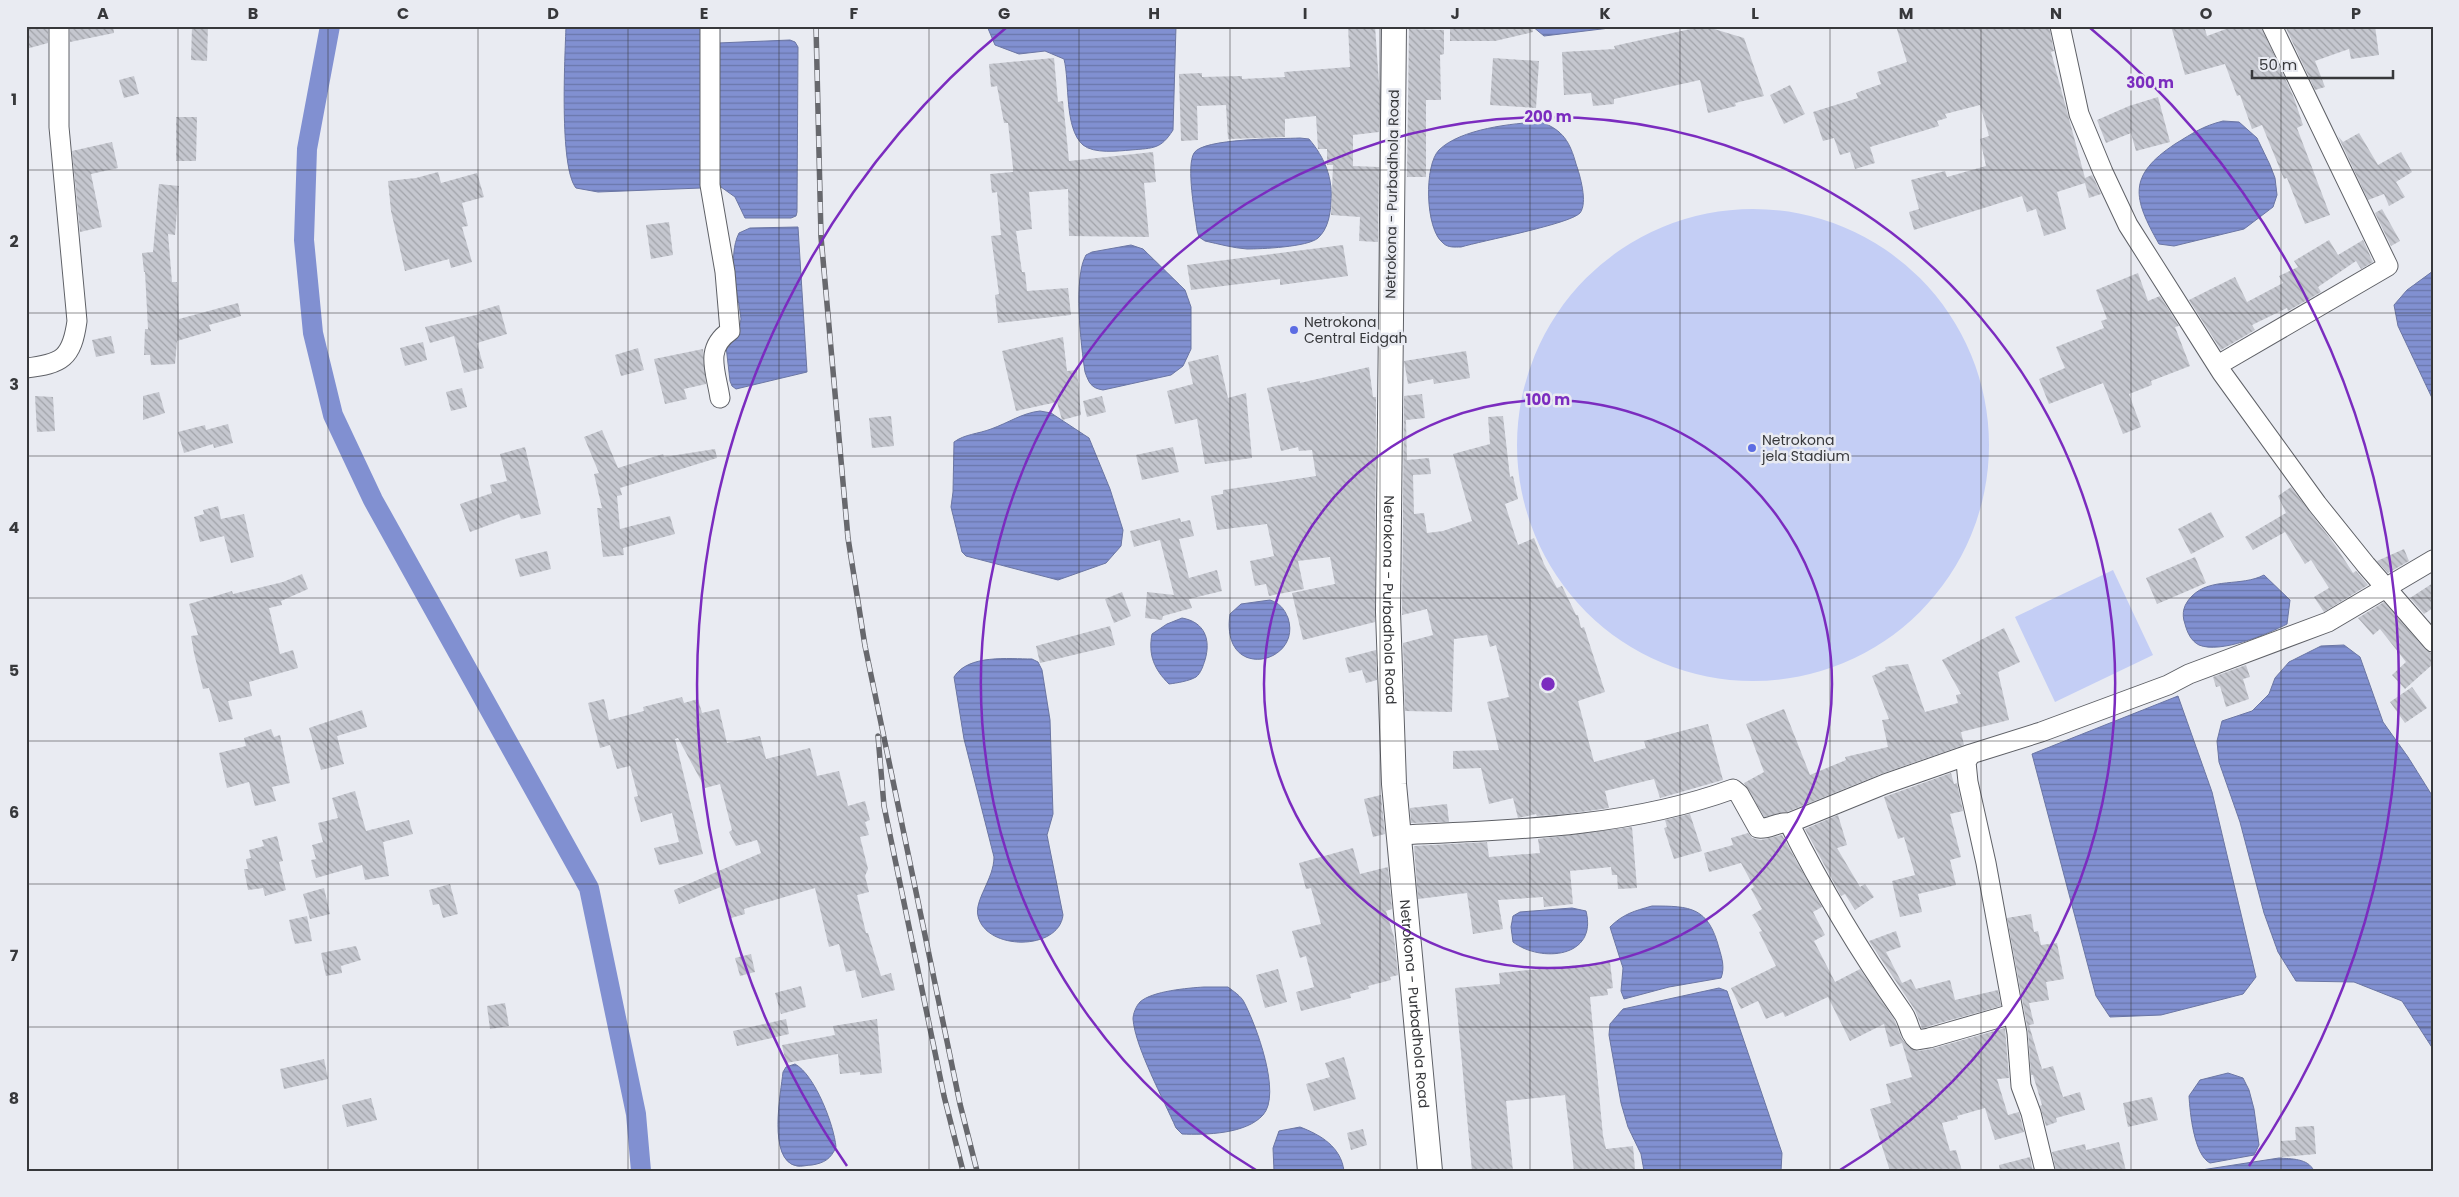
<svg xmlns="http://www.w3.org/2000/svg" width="2459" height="1197" font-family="Poppins,sans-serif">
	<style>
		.green { fill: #c4cef5 }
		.water { fill: url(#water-rules); stroke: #6b76a4 }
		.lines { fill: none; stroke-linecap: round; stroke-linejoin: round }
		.canal { stroke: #8190d1; stroke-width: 20 }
		.building { fill: url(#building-back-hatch) }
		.minor-casing { stroke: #5f6167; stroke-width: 21 }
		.major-casing { stroke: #5f6167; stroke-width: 26 }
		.minor { stroke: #fff; stroke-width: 19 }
		.major { stroke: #fff; stroke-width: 24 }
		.rail-casing { stroke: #67686d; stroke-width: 5.5 }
		.rail { stroke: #e9ebf2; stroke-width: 4; stroke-dasharray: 11; stroke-linecap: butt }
		.grid { fill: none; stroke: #37383b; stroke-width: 1; stroke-opacity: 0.55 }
		.ring { fill: none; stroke: #7b2cbf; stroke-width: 2.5 }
		.poi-dot { fill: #5c6ce3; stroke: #e9ebf2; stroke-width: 2 }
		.labels { text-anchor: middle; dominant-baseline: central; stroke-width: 5; stroke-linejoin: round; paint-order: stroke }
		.street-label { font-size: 14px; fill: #37383b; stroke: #e9ebf2 }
		.poi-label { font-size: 14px; fill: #37383b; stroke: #e9ebf2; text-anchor: start }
		.centre { fill: #7b2cbf; stroke: #e9ebf2; stroke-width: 2.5 }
		.ring-label { font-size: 15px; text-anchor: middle; font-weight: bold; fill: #7b2cbf; stroke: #e9ebf2; stroke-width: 5; stroke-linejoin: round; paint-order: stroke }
		.neatline { fill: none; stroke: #37383b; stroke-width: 2 }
		.grid-label { font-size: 16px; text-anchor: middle; font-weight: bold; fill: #37383b }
	</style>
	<defs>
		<pattern id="water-rules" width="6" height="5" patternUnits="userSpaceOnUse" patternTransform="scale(1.25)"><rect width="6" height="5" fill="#8190d1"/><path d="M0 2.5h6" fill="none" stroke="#6a77ab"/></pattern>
		<pattern id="building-back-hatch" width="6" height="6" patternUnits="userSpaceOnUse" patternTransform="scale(1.25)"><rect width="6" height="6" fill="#c5c7cf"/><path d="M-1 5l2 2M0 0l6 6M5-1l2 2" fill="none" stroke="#a1a3a9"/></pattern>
	</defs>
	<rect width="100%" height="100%" fill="#e9ebf2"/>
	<!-- green -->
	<path class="green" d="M1517 445a236 236 0 1 1 472 0a236 236 0 1 1-472 0Z
		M2113 570 2153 655 2055 702 2015 617Z"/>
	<!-- water -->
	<path class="water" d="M566 26H703V184L701 188 598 192 576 188C559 167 565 57 566 26Z
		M987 26H1176L1173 130C1161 149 1154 148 1131 150 1118 151 1094 154 1083 145 1064 128 1070 83 1064 59L1045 51 1019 54 995 45Z
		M1532 26H1626L1544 36Z
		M790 40 795 42 798 47 797 212 796 216 791 218H745L735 197 721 187 719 180 718 43Z
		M2223 121 2239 122 2257 138 2270 165 2275 178 2277 195 2273 207 2244 229 2174 246 2159 244C2133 198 2127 176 2175 144 2193 133 2203 126 2223 121Z
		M1541 122C1563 130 1570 142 1576 164 1580 175 1588 203 1580 213 1570 224 1481 241 1461 247 1455 247 1448 248 1443 243 1425 229 1424 165 1439 150 1460 129 1513 123 1541 122Z
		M1300 138 1309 139C1325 158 1333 178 1331 203 1330 215 1328 229 1318 238 1308 247 1261 249 1247 249 1233 248 1219 244 1205 241L1199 237 1197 230C1195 214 1186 166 1194 153 1203 138 1281 139 1300 138Z
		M798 227 807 372 736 389 732 386 730 381 726 346 739 329 741 319C738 293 727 257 739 233L750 228Z
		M1131 245 1143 249 1185 290 1191 307V349L1183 366 1171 375 1103 390C1091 388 1089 383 1085 372 1081 346 1073 277 1086 255L1092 252Z
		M2433 271V400L2398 326 2394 305 2407 290Z
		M1040 411 1051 413 1089 438 1110 489 1123 530 1121 546 1106 563 1058 580 966 556 962 552 951 507 953 492 954 442C965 434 978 434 991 429 1008 423 1022 413 1040 411Z
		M2264 575 2290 600 2287 624C2268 634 2220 654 2199 645 2191 641 2187 632 2185 624 2181 613 2184 604 2192 596 2211 577 2241 587 2264 575Z
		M1270 600C1279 603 1284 608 1288 618 1303 664 1220 683 1230 614L1241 604Z
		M1182 618C1205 622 1211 640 1205 660 1203 666 1201 673 1196 677 1189 681 1177 683 1169 684 1154 669 1148 655 1152 634L1167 624Z
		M2344 645 2360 657 2383 722 2408 757 2433 797V1049L2402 1001 2354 982 2296 981 2278 952 2264 913 2240 822 2219 762 2217 741 2222 721 2252 711 2269 694 2275 678 2289 662 2321 646Z
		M1032 659 1038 662 1042 670 1050 720 1053 814 1047 835 1063 915C1059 951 986 951 978 916 974 900 994 879 994 857L964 739 954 677C968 654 1009 659 1032 659Z
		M2178 696 2212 792 2256 977 2243 994 2161 1015 2110 1017 2096 996 2032 754Z
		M1652 906C1691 906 1708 907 1719 948 1722 958 1725 968 1721 978L1669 987 1624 999 1621 991 1623 968 1610 927C1623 914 1634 911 1652 906Z
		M1572 908 1586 911C1598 958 1541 963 1513 942L1511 927 1513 916 1520 912Z
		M1204 987H1228C1233 991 1241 996 1244 1002 1256 1025 1282 1094 1263 1115 1246 1134 1206 1135 1182 1134L1176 1128C1164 1100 1135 1047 1133 1019 1133 1014 1136 1006 1140 1002 1152 991 1188 988 1204 987Z
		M1719 988 1727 991 1782 1153 1781 1171H1644L1641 1154 1628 1127 1621 1103 1609 1035 1610 1024 1623 1009Z
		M795 1064C815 1075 834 1125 836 1147 831 1159 824 1163 812 1165 807 1165 801 1167 797 1166 767 1161 781 1092 783 1072L786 1067Z
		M2228 1073 2243 1078 2249 1090 2254 1109 2259 1145 2254 1155 2210 1163C2194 1155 2190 1113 2189 1096L2200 1080Z
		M1300 1127C1321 1135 1341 1147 1344 1171H1274L1273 1148 1279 1131Z
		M2279 1158C2291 1159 2308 1158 2314 1171H2195Z"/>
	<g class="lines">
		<!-- canal -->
		<path class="canal" d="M330 26 307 149 304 240 313 333 333 415 373 500 589 888 636 1114 641 1171"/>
	</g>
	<!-- building -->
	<path class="building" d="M26 26H48V43L26 49Z
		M70 26H113L114 33 70 42Z
		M192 26H208L207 61 191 60Z
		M1348 26H1375L1380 98 1379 132 1353 135V166L1379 167 1378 242 1359 241 1360 217 1331 215 1333 165H1327V149H1318L1316 116 1285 119V137L1228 139 1226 105 1197 106 1198 140 1181 141 1179 74 1202 73V77L1242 76V79L1285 77 1284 72 1350 67Z
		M1450 26H1532L1533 32 1495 41H1450Z
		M1704 26 1744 38 1764 96 1735 103 1736 106 1708 113 1700 80 1614 99V104L1593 106 1591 93 1564 95 1562 52 1615 49 1614 46Z
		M1896 26H2049L2054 51 2051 52 2085 178 2092 175 2101 194 2089 198 2085 183 2057 192 2066 229 2044 236 2036 209 2027 212 2022 196 1914 230 1909 212 1919 209 1911 180 1945 171 1947 177 1986 166 1980 139 1989 136 1980 105 1945 114 1947 118 1937 121 1939 126 1870 147 1875 163 1855 169 1850 152 1840 155 1834 138 1823 141 1813 112 1858 98 1856 93 1881 84 1877 72 1907 62Z
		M2171 26H2204L2207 36 2234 26H2261L2294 98 2303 125 2297 128 2330 215 2305 224 2287 178 2284 179 2262 125 2252 129 2240 95 2237 96 2225 64 2185 75Z
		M2285 26H2375L2379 55 2351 59 2349 49 2315 61 2325 87 2315 90Z
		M1409 29 1444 30V54L1440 55 1441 100H1426V177H1407Z
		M1054 58 1058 102 1063 101 1069 161 1153 152 1156 182 1144 183 1149 237 1069 236 1068 189 1029 192 1032 229 1016 231 1022 272H1025L1027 291 1068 288 1071 315 998 323 995 295 999 294 991 236 1001 235 997 192 992 193 990 174 1013 172V168L1008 123H1004L997 86 991 87 989 64Z
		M1493 58 1539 61 1536 108 1490 105Z
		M134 76 139 94 124 98 119 80Z
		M1790 85 1805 114 1784 124 1770 95Z
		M2158 97 2170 142 2136 151 2131 133 2106 143 2097 120 2129 106Z
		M176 117H197L196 161H176Z
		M2359 133 2378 165 2401 152 2412 172 2396 182 2405 197 2389 206 2384 194 2368 200 2338 136 2343 142Z
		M112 142 118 168 91 174 102 227 80 232 72 151Z
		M438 172 441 183 477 173 484 197 462 203 468 226 462 227 472 262 451 268 449 259 405 271 391 211 388 181 416 178Z
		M159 184 179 186 175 235 168 234 172 282H177L179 319 238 303 241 316 209 325 211 331 177 341 175 364 151 365 150 355H144L145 329H148L145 272H144L142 253 153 252Z
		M2382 209 2400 241 2391 246 2375 213Z
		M669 222 673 255 651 259 646 225Z
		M2329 240 2338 255 2363 240 2373 262 2361 269 2356 261 2318 287 2321 292 2288 311 2287 308 2252 325 2255 330 2221 350 2189 300 2235 277 2247 302 2283 283 2279 276 2298 267 2294 261Z
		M1343 245 1348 276 1280 285V279L1191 290 1187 265Z
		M2138 273 2148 301 2160 296 2179 326 2175 327 2190 366 2151 381 2152 385 2129 394 2141 427 2123 434 2103 383 2049 404 2039 379 2065 368 2056 347 2104 328 2101 321 2107 319 2096 290Z
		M499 305 507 334 477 343 484 368 464 373 454 336 430 343 425 327 480 314 479 311Z
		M111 336 115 353 96 357 92 340Z
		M1063 337 1067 371 1077 370 1081 415 1062 420 1057 402 1016 411 1002 351Z
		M423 342 427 360 405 366 400 348Z
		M638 348 644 370 621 376 615 355Z
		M703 349 706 384 684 389 687 399 665 404 654 359Z
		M1466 351 1470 378 1434 384 1433 379 1408 384 1404 361Z
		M1218 355 1228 398 1246 393 1252 458 1205 464 1197 419 1175 424 1167 391 1193 384 1188 362Z
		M1369 367 1373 397H1376L1375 622 1303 640 1292 593 1335 584 1330 557 1298 561 1304 589 1269 596 1266 584 1255 586 1250 561 1274 556 1267 524 1217 530 1211 496 1223 494V490L1316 476 1312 450 1299 451 1298 447 1281 451 1267 388 1300 381V383Z
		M462 388 467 407 451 411 446 392Z
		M159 392 165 413 143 420V396Z
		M1422 394 1425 418 1406 420 1407 460 1429 458 1431 474 1413 475 1414 514 1424 513 1427 533 1443 531 1472 521 1453 454 1490 444 1488 417 1503 416 1510 477 1513 476 1518 499 1505 504 1518 545 1534 538 1544 564 1557 588 1562 586 1576 615H1578L1581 628 1584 627 1605 692 1578 701 1594 762 1646 748 1644 741 1708 724 1723 780 1660 798 1654 779 1605 791 1609 808 1567 814 1537 816 1536 814 1518 818 1513 798 1489 804 1481 768 1453 769V751L1499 750 1487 702 1509 697 1496 645 1490 647 1487 635 1454 639 1452 712 1405 711 1403 643 1433 635 1427 609 1402 615 1404 396Z
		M35 396 53 397 55 431 37 432Z
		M1102 396 1106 412 1087 417 1083 401Z
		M891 416 894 446 872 448 869 418Z
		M228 424 233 443 214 448 213 444 184 453 178 432 205 425 206 430Z
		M602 430 618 468 663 454 664 457 715 449 717 458 620 488 622 495 617 496 620 529 670 516 675 534 623 548 624 555 603 557 597 508H602L594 474 599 473 584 437Z
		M525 447 541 514 521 519 519 514 470 532 460 504 492 493 490 485 507 481 500 454Z
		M1173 447 1179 472 1142 480 1136 455Z
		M2291 487 2335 545 2353 573 2356 571 2368 585 2324 612 2314 597 2329 588 2311 560 2305 564 2285 532 2253 550 2245 537 2286 513 2278 496Z
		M218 506 221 519 244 514 254 557 231 563 224 536 200 542 194 517 204 514 203 510Z
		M2211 512 2224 537 2191 554 2178 529Z
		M1180 518 1181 522 1190 520 1194 536 1179 539 1189 578 1217 570 1222 591 1189 599 1192 608 1163 616 1162 620 1145 618 1147 592 1174 595 1160 540 1134 547 1130 531Z
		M2404 549 2409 561 2388 573 2377 561Z
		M547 551 551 569 520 577 515 559Z
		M2195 557 2206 583 2157 604 2146 578Z
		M302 574 308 589 281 601 282 605 269 608 280 654 293 650 298 668 249 682 252 696 228 701 233 719 219 722 209 688 203 689 194 653 191 636 198 635 189 604 232 591 233 594 283 582Z
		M2433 583V608L2424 614 2410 598Z
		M1122 592 1131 616 1114 623 1105 599Z
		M2384 602 2425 649 2433 655V664L2405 689 2392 675 2406 662 2380 629 2373 635 2358 618Z
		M1110 626 1115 645 1040 663 1036 646Z
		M2004 628 2020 662 1998 672 2009 720 1961 732 1964 745 1881 774 1787 812 1764 817 1744 783 1764 772 1746 724 1784 709 1810 775 1846 760 1845 757 1888 747 1882 720 1889 719 1872 676 1886 670 1885 667 1908 664 1925 712 1958 703 1956 695 1961 694 1942 660Z
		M1376 650 1377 680 1366 683 1362 670 1349 673 1345 658Z
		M2246 665 2250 677 2243 679 2249 699 2226 707 2220 686 2216 687 2213 677Z
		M2412 687 2427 708 2405 723 2390 702Z
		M682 697 684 703 698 699 702 713 719 709 727 743 760 736 766 759 810 748 817 776 839 771 848 806 865 801 870 820 865 822 869 835 860 837 868 869 865 876 869 892 857 895 866 933H868L881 976 891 973 895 990 862 998 855 970 846 972 839 944 829 947 815 888 744 909 745 914 731 918 723 886 679 904 674 890 761 853 757 840 736 846 729 832 732 830 720 784 705 788 678 738 675 739 703 854 659 865 654 848 679 842 672 813 641 822 634 797 638 796 630 766 617 769 610 745 600 748 588 703 604 699 609 720 644 711 643 707Z
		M362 710 367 727 337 736 344 764 321 770 309 728Z
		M271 729 274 737 280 735 290 783 272 787 276 801 255 806 249 782 227 788 219 753 246 746 244 738Z
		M1951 773 1954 784 1957 783 1963 811 1950 814 1961 857 1950 860 1956 885 1918 894 1922 912 1900 917 1892 881 1915 875 1904 837 1898 839 1884 797Z
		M355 791 366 831 409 820 413 834 383 842 389 876 365 880 362 865 316 878 311 860 316 859 312 845 323 842 318 823 338 818 332 798Z
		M1381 795 1385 834 1373 837 1364 799Z
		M1447 804 1449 822 1411 823 1410 808Z
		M1690 814 1702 851 1674 859 1664 828 1667 827 1665 820Z
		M1838 815 1847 845 1837 848 1860 887 1865 884 1874 897 1855 910 1845 894 1841 896 1805 829Z
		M1632 827 1637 888 1618 889 1617 875H1612L1611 867 1570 871 1573 904 1544 907 1543 897 1498 900 1503 929 1473 934 1467 893 1418 899 1414 846 1487 842 1489 857 1540 853 1538 839Z
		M1748 833 1752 838 1761 840 1782 835 1822 907 1813 912 1825 935 1814 941 1835 982 1860 969 1894 1019 1902 1039 1910 1048 1918 1051 1931 1049 2005 1028 2009 1078 1997 1079 2008 1115 2019 1112 2024 1132 1995 1140 1985 1108 1957 1116 1958 1119 1942 1123 1950 1151 1956 1150 1962 1171H1890L1870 1109 1891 1103 1886 1084 1912 1077 1902 1043 1890 1047 1884 1024 1850 1041 1828 997 1785 1017 1783 1012 1766 1019 1758 1001 1741 1009 1731 988 1776 966 1759 932 1762 931 1752 915 1762 909 1751 889 1754 887 1741 863 1709 872 1704 853 1733 845 1731 838Z
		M277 836 283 861 279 862 286 890 265 896 263 888 248 890 244 869H248L246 859 251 858 249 850 264 846 262 840Z
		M1353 848 1360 874 1388 867 1392 909 1386 911 1394 937 1398 975 1390 977 1391 980 1368 986 1369 989 1350 994 1351 998 1301 1011 1296 992 1314 987 1306 956 1300 958 1292 931 1321 924 1311 888 1306 889 1299 863Z
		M450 884 458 914 443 918 439 904 433 905 429 890Z
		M324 888 330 914 310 919 303 894Z
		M2031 914 2034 932 2038 931 2041 945 2057 943 2064 979 2046 982 2049 1000 2029 1003 2034 1024 2029 1025 2042 1069 2053 1066 2063 1097 2080 1092 2085 1110 2056 1118 2057 1122 2046 1126 2040 1106 2042 1105 2033 1075H2031L2028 1031 2007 918Z
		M307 916 312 941 295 944 289 920Z
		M1896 931 1901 947 1886 952 1902 983 1911 979 1916 989 1950 980 1955 1000 1998 990 2001 1006 1922 1028 1915 1010 1869 941Z
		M356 946 361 960 341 966 342 973 326 976 321 953Z
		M751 954 755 972 740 976 735 958Z
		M1610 962 1613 988 1607 989 1608 995 1590 997 1603 1136 1606 1149 1633 1146 1635 1169 1574 1171 1565 1095 1506 1101 1513 1171H1472L1455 988 1500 984 1499 973Z
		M1278 969 1287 1002 1265 1008 1256 975Z
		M801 986 806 1007 781 1014 775 993Z
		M505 1003 509 1026 490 1029 487 1006Z
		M786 1019 789 1034 737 1046 733 1031Z
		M877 1019 882 1073 860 1075V1072L840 1074 838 1054 786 1063 782 1045 835 1035 833 1026Z
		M1344 1057 1356 1099 1314 1111 1306 1084 1330 1077 1325 1063Z
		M324 1059 328 1079 284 1089 280 1069Z
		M2152 1097 2158 1120 2128 1127 2123 1103Z
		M371 1098 377 1120 347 1127 342 1105Z
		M2314 1126 2316 1154 2282 1157 2281 1141 2296 1140 2295 1127Z
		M1363 1129 1367 1145 1351 1150 1347 1133Z
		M2119 1142 2126 1171H2056L2052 1152 2085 1144 2086 1150Z
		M2030 1157 2033 1171H2000L1999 1165Z"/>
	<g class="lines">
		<defs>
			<path id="minor" d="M710 26V185L725 272 730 331C704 349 716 371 720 398
				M2060 26 2079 114 2103 172 2128 225 2222 373 2317 504 2366 565 2433 642
				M2218 365 2388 266 2272 26
				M26 368C62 364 72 358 77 321L59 127V26
				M1971 754 1885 784 1789 823C1822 889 1860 952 1903 1013 1909 1021 1909 1034 1917 1040L1929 1038 2012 1014
				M1399 835C1511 830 1626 828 1733 789L1739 794 1758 828C1769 830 1778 821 1789 823
				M2045 1171 2031 1113 2021 1086 2017 1033 1986 863 1968 782 1966 762 1971 754 2041 732 2168 685 2189 674 2328 622 2433 560"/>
			<g id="major">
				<path id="s1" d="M1394 26 1388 612 1394 784 1430 1171"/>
			</g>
		</defs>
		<!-- minor casing -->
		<use href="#minor" class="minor-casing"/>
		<!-- major casing -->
		<use href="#major" class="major-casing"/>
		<!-- minor -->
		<use href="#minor" class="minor"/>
		<!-- major -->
		<use href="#major" class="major"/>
		<defs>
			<path id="rail" d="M816 26 821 237 848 538 865 646 960 1104 977 1171
				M878 736 884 806 944 1096 963 1171"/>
		</defs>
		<!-- rail casing -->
		<use href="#rail" class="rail-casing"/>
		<!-- rail -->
		<use href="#rail" class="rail"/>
	</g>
	<!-- grid -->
	<path class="grid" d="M178 26V1171M328 26V1171M478 26V1171M628 26V1171M779 26V1171M929 26V1171M1079 26V1171M1230 26V1171M1380 26V1171M1530 26V1171M1680 26V1171M1830 26V1171M1981 26V1171M2131 26V1171M2281 26V1171M26 170H2433M26 313H2433M26 456H2433M26 598H2433M26 741H2433M26 884H2433M26 1027H2433"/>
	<!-- distance rings -->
	<g class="ring">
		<circle cx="1548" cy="684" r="284"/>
		<path d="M1256 1170A567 567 0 1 1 1840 1170"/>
		<path d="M847 1166A851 851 0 0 1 1007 27M2089 27A851 851 0 0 1 2249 1166"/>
	</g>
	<!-- markers -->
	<g class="poi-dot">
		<circle cx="1294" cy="330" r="5"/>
		<circle cx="1752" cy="448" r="5"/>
	</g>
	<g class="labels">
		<!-- street labels -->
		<g class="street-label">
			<text transform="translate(1392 194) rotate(-89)">Netrokona - Purbadhola Road</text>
			<text stroke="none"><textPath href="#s1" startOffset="574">Netrokona - Purbadhola Road</textPath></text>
			<text stroke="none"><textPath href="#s1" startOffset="979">Netrokona - Purbadhola Road</textPath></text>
		</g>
		<!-- poi labels -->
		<g class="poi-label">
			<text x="1304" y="322">Netrokona<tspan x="1304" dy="16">Central Eidgah</tspan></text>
			<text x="1762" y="440">Netrokona<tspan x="1762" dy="16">jela Stadium</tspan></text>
		</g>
	</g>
	<circle cx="1548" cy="684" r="8" class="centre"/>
	<g class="ring-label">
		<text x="2150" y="88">300 m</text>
		<text x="1548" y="122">200 m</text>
		<text x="1548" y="405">100 m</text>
	</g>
	<!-- border -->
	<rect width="2459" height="1197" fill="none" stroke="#e9ebf2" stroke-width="55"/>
	<!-- scale -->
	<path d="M2252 70v8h141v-8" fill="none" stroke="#37383b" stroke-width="2.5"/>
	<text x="2259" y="70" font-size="15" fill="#37383b" stroke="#e9ebf2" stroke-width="4" paint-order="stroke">50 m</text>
	<rect x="28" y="28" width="2404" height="1142" class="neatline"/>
	<g class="grid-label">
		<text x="103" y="19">A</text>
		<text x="253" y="19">B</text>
		<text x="403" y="19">C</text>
		<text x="553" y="19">D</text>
		<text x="704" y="19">E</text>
		<text x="854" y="19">F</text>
		<text x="1004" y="19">G</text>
		<text x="1154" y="19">H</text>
		<text x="1305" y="19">I</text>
		<text x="1455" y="19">J</text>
		<text x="1605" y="19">K</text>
		<text x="1755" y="19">L</text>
		<text x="1906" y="19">M</text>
		<text x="2056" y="19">N</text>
		<text x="2206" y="19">O</text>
		<text x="2356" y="19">P</text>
		<text x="14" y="105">1</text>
		<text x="14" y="247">2</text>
		<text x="14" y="390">3</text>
		<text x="14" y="533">4</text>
		<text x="14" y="676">5</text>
		<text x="14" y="818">6</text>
		<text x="14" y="961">7</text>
		<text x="14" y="1104">8</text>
	</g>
</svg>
